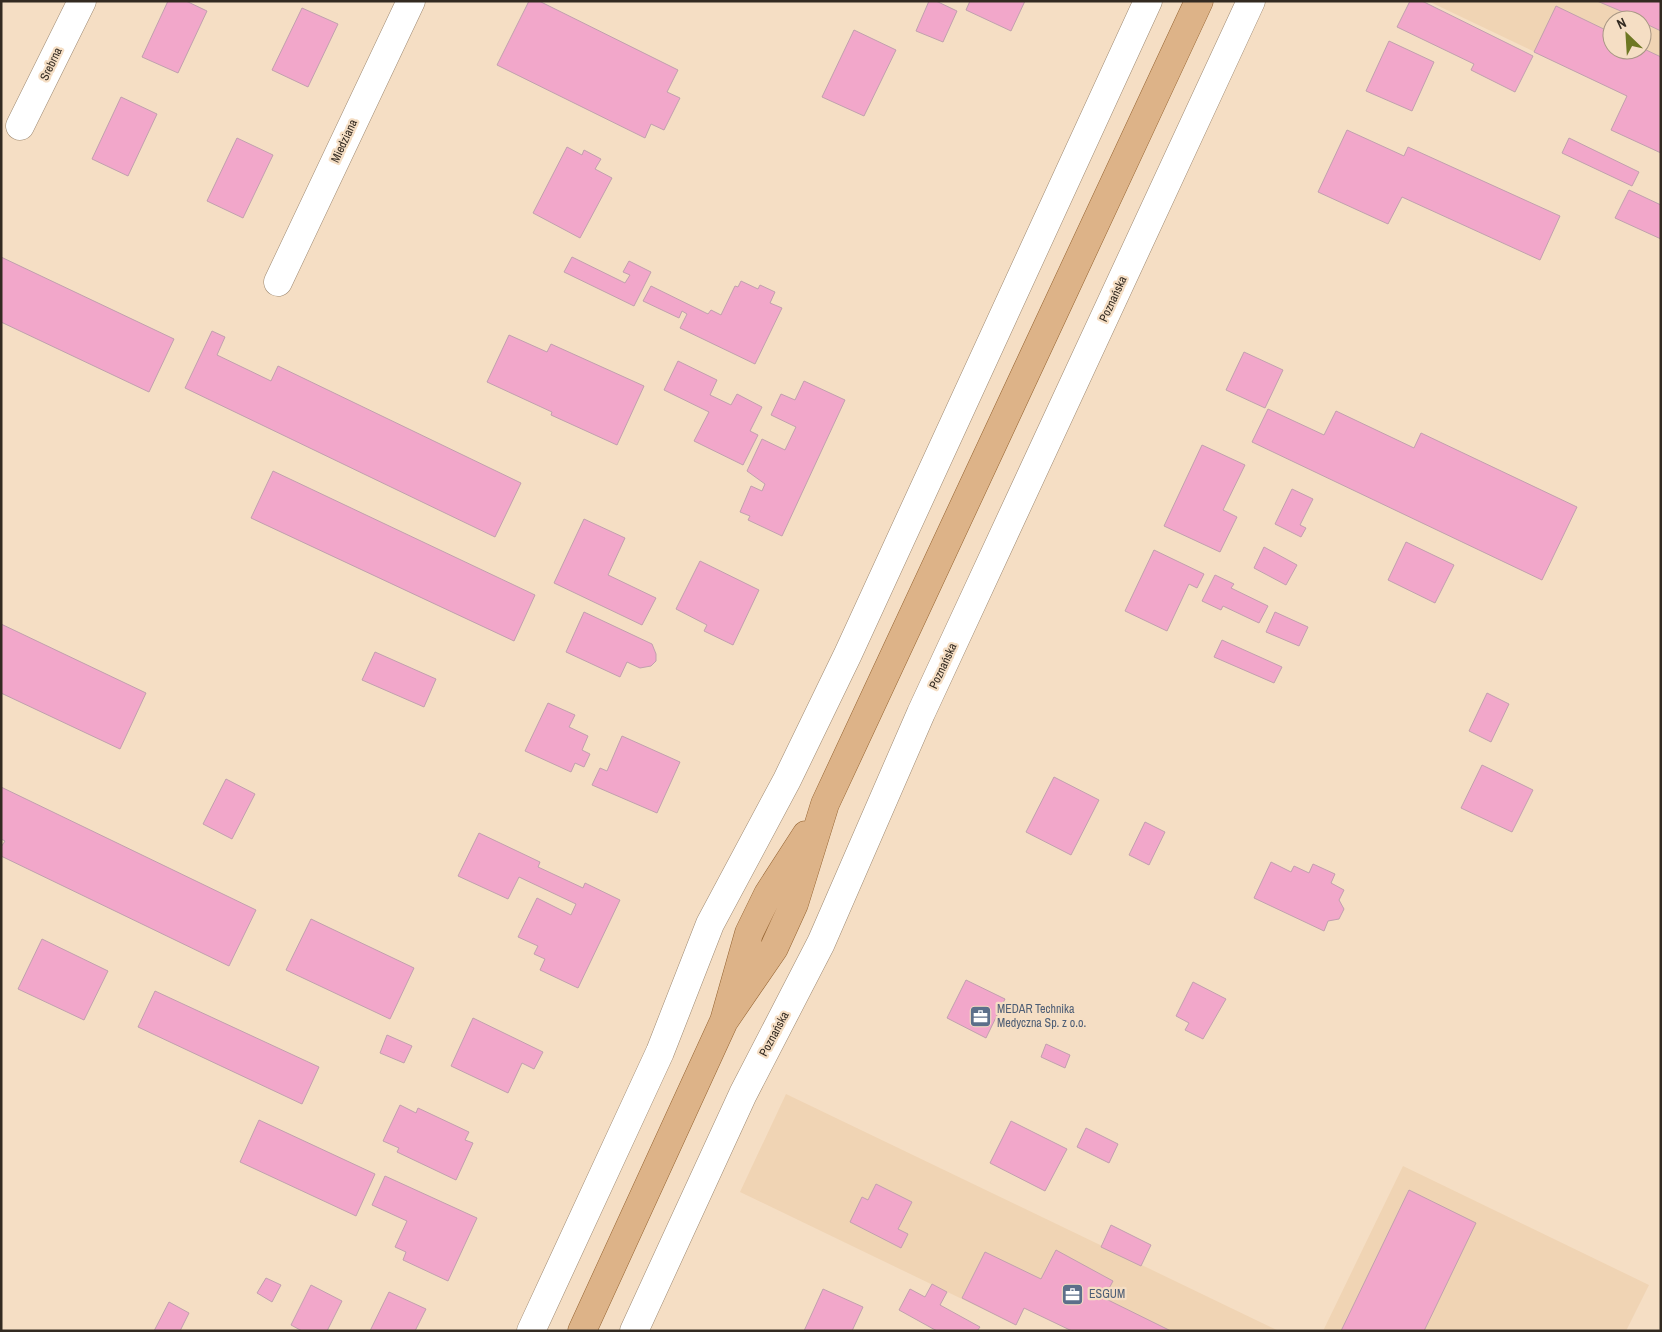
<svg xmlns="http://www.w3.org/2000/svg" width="1662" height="1332" font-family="'Archivo Narrow',sans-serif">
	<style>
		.built { fill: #f0d4b4; fill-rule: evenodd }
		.building { fill: #f2a7ca; stroke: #c1a0ae }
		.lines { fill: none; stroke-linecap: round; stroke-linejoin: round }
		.minor-casing { stroke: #9d8870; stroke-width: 29 }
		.major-casing { stroke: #936230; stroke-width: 29 }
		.minor { stroke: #fff; stroke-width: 28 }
		.major { stroke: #ddb388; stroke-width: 28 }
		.labels { text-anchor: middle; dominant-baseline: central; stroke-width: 4.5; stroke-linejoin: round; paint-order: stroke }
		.street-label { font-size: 12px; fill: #332a21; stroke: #f5dec4 }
		.service-label { font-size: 12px; fill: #4e5e75; stroke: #f5dec4; text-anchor: start }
	</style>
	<rect width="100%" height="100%" fill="#f5dec4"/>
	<!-- built -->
	<path class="built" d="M1428 1H1661V113L1627 96ZM1612 20H1642V50H1612Z
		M786 1094 1279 1331H1072L1025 1308 1016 1325 740 1192Z
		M1403 1166 1649 1285 1626 1331H1323Z"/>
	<!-- building -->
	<path class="building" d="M168 1H186L207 11 178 73 142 57Z
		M529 1H539L678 70 667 92 680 98 664 130 651 124 645 138 497 65Z
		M929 1H936L957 11 943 42 916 31Z
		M970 1H1025L1011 31 966 10Z
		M1410 1H1422L1533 56 1515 92 1471 70 1474 64 1397 27Z
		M1597 1H1661V31L1642 22V20Z
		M1556 6 1612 33V50H1642V48L1661 57V153L1611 130 1627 96 1534 52Z
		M302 8 338 24 308 87 272 70Z
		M854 30 896 50 864 116 822 97Z
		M1389 41 1434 62 1412 111 1366 91Z
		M121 97 157 114 128 176 92 159Z
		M1347 130 1404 156 1408 147 1560 216 1540 260 1402 197 1388 224 1318 192Z
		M237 138 273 155 243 218 207 201Z
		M1569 138 1639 172 1632 186 1562 153Z
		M567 147 582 155 584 150 601 159 595 169 612 178 580 238 533 213Z
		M1629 190 1661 205V239L1615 218Z
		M1 257 174 339 149 392 1 322Z
		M572 257 625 283 630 275 623 272 629 261 651 272 634 306 564 272Z
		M741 281 758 289 760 285 775 292 770 303 782 308 755 364 680 328 687 314 682 311 679 318 643 301 651 286 708 314 711 310 721 315 735 286 738 287Z
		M212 331 225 337 217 355 271 381 278 366 521 483 495 537 185 388Z
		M509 335 547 352 551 344 644 386 617 445 551 415 552 412 487 382Z
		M1244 352 1283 370 1265 408 1226 390Z
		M678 361 717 380 710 395 731 405 737 394 762 407 750 431 758 435 743 465 694 441 709 412 664 390Z
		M804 381 845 400 782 536 748 520 750 516 740 512 751 486 762 491 765 484 747 471 762 439 785 450 796 427 771 415 781 394 795 400Z
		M1268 409 1324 435 1336 411 1414 448 1421 433 1577 507 1542 580 1252 442Z
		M1202 445 1245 465 1223 510 1237 517 1220 552 1164 526Z
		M273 471 535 595 514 641 251 518Z
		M1292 489 1313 499 1300 525 1306 528 1301 537 1275 524Z
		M584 519 625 538 608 575 656 598 642 625 554 583Z
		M1406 542 1454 565 1435 603 1388 580Z
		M1264 547 1297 565 1286 585 1254 568Z
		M1154 550 1204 574 1197 588 1189 584 1167 631 1125 611Z
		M700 561 759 590 733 645 704 631 707 625 676 609Z
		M1215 575 1234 584 1231 588 1268 606 1259 623 1223 606 1221 610 1202 601Z
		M584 612 652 644 656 654V661L651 666 640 668 627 662 620 677 566 652Z
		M1275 612 1308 627 1299 646 1266 632Z
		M1 624 146 693 120 749 1 693Z
		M1222 640 1282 667 1274 683 1214 657Z
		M375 652 436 679 424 707 362 680Z
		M1487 693 1509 704 1491 742 1469 731Z
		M548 703 575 715 569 727 588 736 582 750 590 754 584 767 575 763 571 772 525 751Z
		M622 736 680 762 657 813 592 785 600 768 607 771Z
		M1482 765 1533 790 1512 832 1461 808Z
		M1054 777 1099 800 1071 855 1026 832Z
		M226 779 255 794 232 839 203 824Z
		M1 787 256 910 229 966 1 856V847L5 841 1 839Z
		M1145 822 1165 832 1149 865 1129 855Z
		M479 833 540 862 538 867 583 888 585 883 620 900 578 988 540 970 545 959 534 954 538 946 518 937 537 898 571 915 576 904 519 877 508 899 458 876Z
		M1271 862 1291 872 1294 866 1309 873 1313 864 1335 874 1331 883 1344 890 1339 900 1344 909 1339 919 1328 921 1324 931 1254 898Z
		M311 919 414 968 390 1019 286 970Z
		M42 939 108 971 84 1020 18 989Z
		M966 980 1005 999 986 1038 947 1018Z
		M1193 982 1226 999 1203 1039 1185 1030 1189 1023 1176 1016Z
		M155 991 319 1067 302 1104 138 1027Z
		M473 1018 543 1052 534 1069 522 1063 508 1093 451 1066Z
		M387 1035 412 1046 404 1063 380 1053Z
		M1046 1044 1070 1055 1065 1068 1041 1057Z
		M400 1105 416 1113 418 1108 469 1132 465 1140 473 1143 456 1180 397 1152 399 1148 383 1141Z
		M259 1120 375 1174 356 1216 240 1162Z
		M1011 1121 1067 1149 1045 1191 990 1163Z
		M1086 1128 1118 1144 1109 1163 1077 1147Z
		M385 1176 477 1218 448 1281 403 1260 406 1252 395 1247 407 1221 372 1205Z
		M876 1184 912 1202 898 1229 908 1234 901 1248 850 1222 862 1197 868 1200Z
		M1409 1190 1476 1223 1424 1331H1341Z
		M1111 1225 1151 1245 1141 1266 1101 1247Z
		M1056 1250 1113 1281 1104 1298 1171 1331H1072L1024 1308 1016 1325 962 1298 985 1252 1041 1279Z
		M266 1278 281 1285 272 1302 257 1293Z
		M932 1284 947 1292 940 1305 980 1327 977 1331H937L899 1310 910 1289 925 1297Z
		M311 1285 342 1301 327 1331H302L291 1325Z
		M823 1289 863 1307 852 1331H804Z
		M389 1292 426 1309 415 1331H370Z
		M169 1302 189 1313 180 1331H154Z"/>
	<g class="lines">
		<defs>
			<path id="minor" d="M20 126 82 1
				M278 282 411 1
				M531 1331 660 1052 710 924 787 780 848 654 1148 1
				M634 1331 743 1094 821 943 921 713 1251 1"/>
			<path id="major" d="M724 1021 774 948 794 904 825 804 1199 1
				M582 1331 724 1021 749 933 768 894 806 835"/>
		</defs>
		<!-- minor casing -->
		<use href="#minor" class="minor-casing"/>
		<!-- major casing -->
		<use href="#major" class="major-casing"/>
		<!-- minor -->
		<use href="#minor" class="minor"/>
		<!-- major -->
		<use href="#major" class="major"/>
	</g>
	<!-- icons -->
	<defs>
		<symbol id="office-square" viewBox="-11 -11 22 22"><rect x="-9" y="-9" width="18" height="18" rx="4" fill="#5c6f8a" stroke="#f5dec4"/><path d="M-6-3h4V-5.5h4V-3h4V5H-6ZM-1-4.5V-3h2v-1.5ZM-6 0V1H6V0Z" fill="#fff"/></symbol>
	</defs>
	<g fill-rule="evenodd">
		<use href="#office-square" x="968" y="1004" width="25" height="25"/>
		<use href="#office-square" x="1060" y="1282" width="25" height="25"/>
	</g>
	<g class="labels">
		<!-- street labels -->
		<g class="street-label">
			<text transform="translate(51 64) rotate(-64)">Srebrna</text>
			<text transform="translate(344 141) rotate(-65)">Miedziana</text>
			<text transform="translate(1113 299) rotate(-65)">Poznańska</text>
			<text transform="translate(943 666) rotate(-65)">Poznańska</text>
			<text transform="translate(774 1034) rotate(-62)">Poznańska</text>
		</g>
		<!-- service labels -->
		<g class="service-label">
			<text x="997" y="1009">MEDAR Technika<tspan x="997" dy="14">Medyczna Sp. z o.o.</tspan></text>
			<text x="1089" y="1294">ESGUM</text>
		</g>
	</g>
	<!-- border -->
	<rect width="1662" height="1332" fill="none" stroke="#332a21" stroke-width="5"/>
	<!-- north arrow -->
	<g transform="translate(1627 35) rotate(335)"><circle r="24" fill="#f5dec4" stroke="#a79683"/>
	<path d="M0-4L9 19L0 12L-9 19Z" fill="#6d7722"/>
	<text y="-8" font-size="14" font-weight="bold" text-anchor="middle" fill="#332a21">N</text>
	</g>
</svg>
